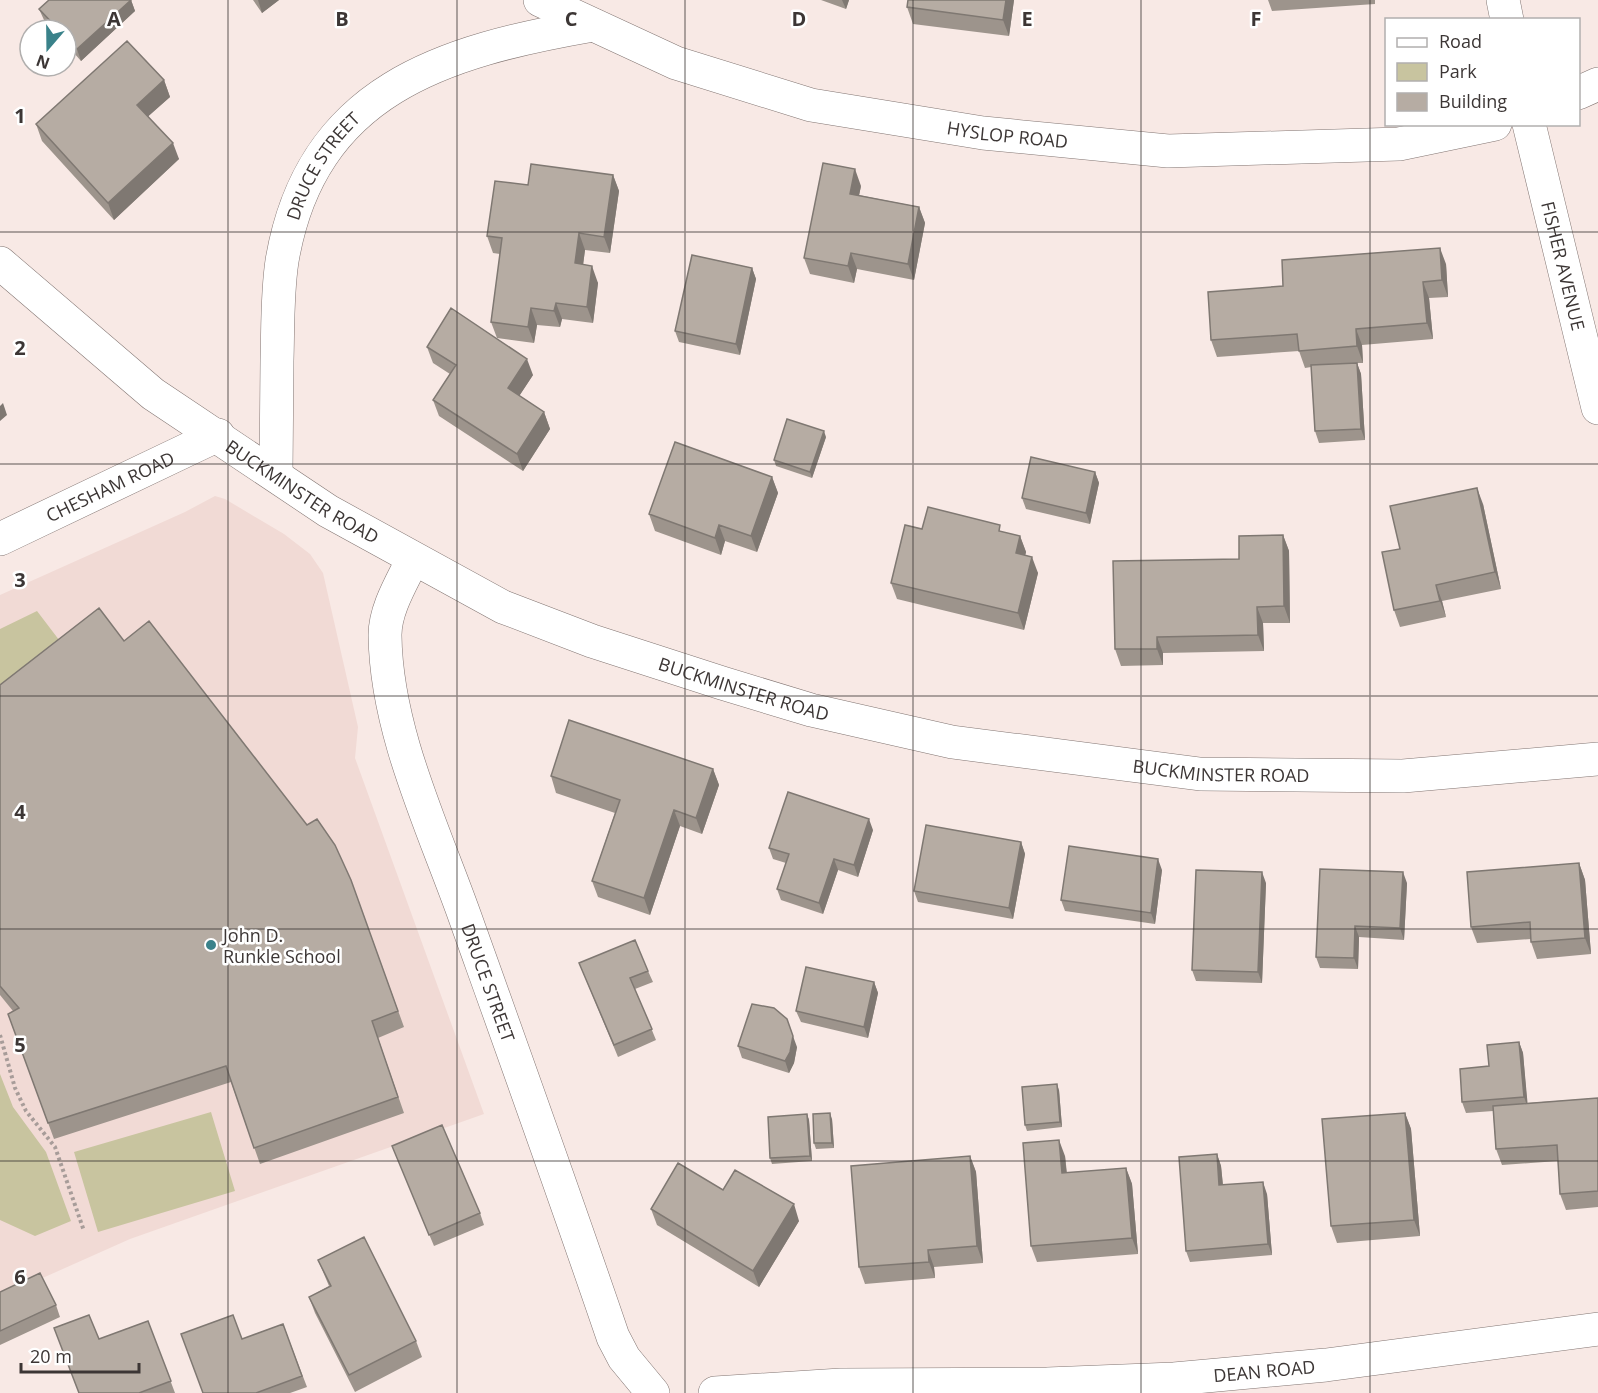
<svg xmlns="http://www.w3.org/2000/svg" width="1598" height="1393" font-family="'Open Sans',sans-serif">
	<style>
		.built { fill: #f1dad5 }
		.green { fill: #c8c49f }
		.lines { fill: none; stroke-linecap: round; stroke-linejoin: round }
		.minor-casing { stroke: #827572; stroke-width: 34 }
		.path { stroke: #a79c99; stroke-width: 4; stroke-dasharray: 3 3; stroke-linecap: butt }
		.minor { stroke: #fff; stroke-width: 33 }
		.wall { fill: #9d948c }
		.shaded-wall { fill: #7f7872 }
		.building { fill: #b6aca3; stroke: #7f7872; stroke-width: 1.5 }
		.grid { fill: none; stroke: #3c3635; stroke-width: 1.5; stroke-opacity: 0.55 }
		.poi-dot { fill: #3a828a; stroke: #fff; stroke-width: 2 }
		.labels { text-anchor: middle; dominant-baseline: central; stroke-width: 5; stroke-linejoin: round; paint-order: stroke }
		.street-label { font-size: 18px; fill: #3c3635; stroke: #fff }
		.poi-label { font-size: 18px; fill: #3c3635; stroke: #fff; text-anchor: start }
		.grid-label { font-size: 20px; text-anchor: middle; font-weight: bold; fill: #3c3635; stroke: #fff; stroke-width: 5; stroke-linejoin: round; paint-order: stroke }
	</style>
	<rect width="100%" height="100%" fill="#f8e9e5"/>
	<!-- built -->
	<path class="built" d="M215 496 225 499 284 534 310 554 323 573 358 727 355 758 484 1114 130 1239 0 1297V595L185 512Z"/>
	<!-- green -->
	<path class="green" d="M37 611 69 653 0 706V629Z
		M0 1074 13 1107 46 1152 71 1221 35 1236 0 1220Z
		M211 1112 235 1191 98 1232 74 1152Z"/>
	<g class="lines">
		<defs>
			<g id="minor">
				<path id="s1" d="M540 0 676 63 811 105 983 133 1168 151 1399 144 1495 124"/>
				<path d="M1503 0 1507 20"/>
				<path d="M1578 93 1598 84"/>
				<path id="s2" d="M1529 124 1598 408"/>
				<path id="s3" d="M0 263 153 394 328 511 503 607 592 641 722 683 811 710 952 742 1200 774 1403 776 1598 759"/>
				<path id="s4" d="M276 474C276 436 277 398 277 361 278 327 277 294 282 261 311 89 444 51 593 25"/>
				<path id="s5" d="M0 539 218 435"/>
				<path id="s6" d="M413 559C402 582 385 609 385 635 386 731 433 827 465 917 515 1057 565 1196 613 1337L624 1358 653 1393"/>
				<path id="s7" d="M715 1393 841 1385 1047 1384 1174 1379 1326 1365 1598 1329"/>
			</g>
		</defs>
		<!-- minor casing -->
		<use href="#minor" class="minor-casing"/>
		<!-- path -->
		<path class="path" d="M0 1035 15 1088 26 1111 55 1147 84 1231"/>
		<!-- minor -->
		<use href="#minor" class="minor"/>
	</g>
	<!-- wall -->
	<path class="wall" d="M131 0 135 11 81 61 66 44V30H53L44 20 39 9Z
		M253 0H279L262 13Z
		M821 0H849L846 9Z
		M908 0H1014L1009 36 913 24 907 7Z
		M1268 0H1375V4L1272 11Z
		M164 80 170 97 148 116 179 159 114 220 42 141 36 124Z
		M613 175 619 191 610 253 585 250 583 265 598 283 593 323 562 319 560 327 537 325 534 343 497 338 491 322 500 254 493 253 487 236 528 185Z
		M861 186 859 195 919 207 925 223 914 280 857 269 854 283 810 274 804 258Z
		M1446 264 1448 297 1429 298 1433 339 1362 345 1363 363H1357L1361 374 1365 440 1319 443 1315 431 1311 367 1305 368 1299 351 1217 357 1211 340 1283 286Z
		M752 268 756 279 740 355 679 342 675 331Z
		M427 347 533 375 519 396 544 412 550 429 523 471 439 416 433 400 450 374 433 363Z
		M826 437 812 478 776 466 774 460Z
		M1095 472 1099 483 1090 524 1026 509 1022 498Z
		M772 477 778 493 757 552 725 541 721 555 655 531 649 514Z
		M1483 504 1501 589 1442 601 1446 617 1400 627 1394 610 1400 549Z
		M922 529 1003 532 1020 536 1026 552 1025 555 1038 573 1024 630 897 599 891 583Z
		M1283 535 1289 551 1290 623H1263L1264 651 1163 653V665L1121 666 1115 649 1239 559Z
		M124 641 307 825 351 880 404 1027 378 1038 404 1113 260 1164 231 1082 54 1139 8 1014 13 1011 0 995V685Z
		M713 769 719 785 702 834 680 826 650 915 598 897 592 881 615 813 556 793 551 776Z
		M873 830 858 877 838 870 823 914 781 900 777 889 786 863 773 859 769 848Z
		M1021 842 1025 854 1013 919 918 902 914 891Z
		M1579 863 1585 880 1591 954 1537 959 1531 942V939L1477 943 1471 927Z
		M1162 870 1155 924 1065 911 1061 900Z
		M1266 883 1262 983 1196 981 1192 970Z
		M1407 883 1404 940 1359 937 1358 969 1320 968 1316 957Z
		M579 963 648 971 653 982 635 989 656 1040 618 1057Z
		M874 982 878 993 868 1038 801 1022 796 1011Z
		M1519 1042 1523 1053 1527 1103 1598 1098V1207L1566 1210 1560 1194 1558 1161 1502 1165 1496 1149 1493 1111 1466 1113 1462 1102 1489 1066Z
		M738 1046 797 1047 794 1063 789 1073 742 1058Z
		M1059 1090 1062 1127 1027 1131 1025 1125Z
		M1405 1113 1411 1129 1420 1236 1337 1243 1331 1226Z
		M807 1114 809 1120 812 1161 772 1164 770 1158Z
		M832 1119 834 1148 816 1149 814 1143Z
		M392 1146 480 1213 484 1225 434 1246Z
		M1217 1154 1221 1166 1223 1185 1267 1194 1272 1255 1190 1262 1186 1251Z
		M970 1156 976 1172 983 1263 934 1267 935 1278 865 1284 859 1267Z
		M1065 1156 1067 1173 1126 1168 1132 1184 1138 1254 1037 1262 1031 1246Z
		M723 1190 799 1221 759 1287 657 1225 651 1209Z
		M318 1260 416 1341 422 1357 355 1392 315 1313 309 1297 329 1286Z
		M0 1292 56 1305 60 1317 0 1345Z
		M148 1321 175 1393H78L99 1339Z
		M283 1324 307 1387 290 1393H203L242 1339Z"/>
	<!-- shaded-wall -->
	<path class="shaded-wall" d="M131 0 135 11 81 61 77 49Z
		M258 0H279L262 13Z
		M842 0H849L846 9Z
		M1006 0H1014L1009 36 1003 20Z
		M164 80 170 97 143 121 137 105Z
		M173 143 179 159 114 220 108 203Z
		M855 169 861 186 856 210 850 194Z
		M613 175 619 191 610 253 604 237Z
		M919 207 925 223 914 280 908 264Z
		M579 233 585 250 581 280 575 263Z
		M1440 248 1446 264 1448 297 1442 280Z
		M851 253 857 269 854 283 848 266Z
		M592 266 598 283 593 323 587 307Z
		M752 268 756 279 740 355 736 344Z
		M1423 282 1429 298 1433 339 1427 323Z
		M556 303 562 319 560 327 554 311Z
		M531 308 537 325 534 343 528 327Z
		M1356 329 1362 345 1363 363 1357 346Z
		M527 359 533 375 514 404 508 388Z
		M1357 363 1361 374 1365 440 1361 429Z
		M3 403 7 415 0 421V406Z
		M544 412 550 429 523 471 517 454Z
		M824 431 826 437 812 478 810 472Z
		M1095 472 1099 483 1090 524 1086 513Z
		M772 477 778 493 757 552 751 536Z
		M1477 488 1483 504 1501 589 1495 572Z
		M719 525 725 541 721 555 715 538Z
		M1283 535 1289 551 1290 623 1284 606Z
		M1020 536 1026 552 1022 570 1016 553Z
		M1032 557 1038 573 1024 630 1018 613Z
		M1436 585 1442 601 1446 617 1440 601Z
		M1257 607 1263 623 1264 651 1258 635Z
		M1157 637 1163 653V665L1157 649Z
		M713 769 719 785 702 834 696 818Z
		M674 810 680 826 650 915 644 898Z
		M869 819 873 830 858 877 854 865Z
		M1021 842 1025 854 1013 919 1009 908Z
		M834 859 838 870 823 914 819 903Z
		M1158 859 1162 870 1155 924 1151 913Z
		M1579 863 1585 880 1591 954 1585 938Z
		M1262 872 1266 883 1262 983 1258 972Z
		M1403 872 1407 883 1404 940 1400 928Z
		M1355 926 1359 937 1358 969 1354 958Z
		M874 982 878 993 868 1038 864 1027Z
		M793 1036 797 1047 794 1063 789 1073 785 1061Z
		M1519 1042 1523 1053 1528 1108 1524 1097Z
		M1057 1084 1059 1090 1062 1127 1060 1122Z
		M830 1113 832 1119 834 1148 832 1143Z
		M1405 1113 1411 1129 1420 1236 1414 1220Z
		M807 1114 809 1120 812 1161 810 1156Z
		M1059 1140 1065 1156 1068 1190 1062 1173Z
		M1217 1154 1221 1166 1224 1197 1219 1185Z
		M970 1156 976 1172 983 1263 977 1246Z
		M1126 1168 1132 1184 1138 1254 1132 1238Z
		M1263 1182 1267 1194 1272 1255 1268 1244Z
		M794 1204 799 1221 759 1287 753 1271Z
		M928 1250 934 1267 935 1278 929 1262Z"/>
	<!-- building -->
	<path class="building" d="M49 0H131L77 49 66 38V30H59L39 9Z
		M908 0H1006L1003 20 907 7Z
		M127 41 164 80 137 105 173 143 108 203 36 124Z
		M823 163 855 169 850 194 919 207 908 264 851 253 848 266 804 258Z
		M531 164 613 175 604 237 579 233 575 263 592 266 587 307 556 303 554 311 531 308 528 327 491 322 502 238 487 236 495 181 528 185Z
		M1440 248 1442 280 1423 282 1427 323 1356 329 1357 346 1299 351 1297 334 1211 340 1208 292 1283 286 1282 260Z
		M692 255 752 268 736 344 675 331Z
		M451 308 527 359 508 388 544 412 517 454 433 400 456 365 427 347Z
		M1357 363 1361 429 1315 431 1311 365Z
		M787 419 824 431 810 472 774 460Z
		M675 442 772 477 751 536 719 525 715 538 649 514Z
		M1031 457 1095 472 1086 513 1022 498Z
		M1477 488 1495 572 1436 585 1440 601 1394 610 1382 552 1400 549 1390 506Z
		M928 507 1000 525 999 531 1020 536 1016 553 1032 557 1018 613 891 583 905 525 922 529Z
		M1283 535 1284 606 1257 607 1258 635 1157 637V649H1115L1113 561 1239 559V536Z
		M99 608 124 641 149 621 307 825 317 819 335 845 351 880 398 1011 372 1021 398 1097 254 1148 226 1066 48 1123 8 1014 19 1008 0 986V685Z
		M569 720 713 769 696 818 674 810 644 898 592 881 620 800 551 776Z
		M788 792 869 819 854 865 834 859 819 903 777 889 789 854 769 848Z
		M926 825 1021 842 1009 908 914 891Z
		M1069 846 1158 859 1151 913 1061 900Z
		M1579 863 1585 938 1531 942 1530 922 1471 927 1467 872Z
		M1320 869 1403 872 1400 928 1355 926 1354 958 1316 957Z
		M1196 870 1262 872 1258 972 1192 970Z
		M635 940 648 971 630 978 652 1029 614 1045 579 963Z
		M806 967 874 982 864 1027 796 1011Z
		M752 1004 774 1008 787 1019 793 1036 790 1052 785 1061 738 1046Z
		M1519 1042 1524 1097 1462 1102 1460 1069 1489 1066 1487 1045Z
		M1057 1084 1060 1122 1025 1125 1022 1087Z
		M1598 1098V1191L1560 1194 1557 1145 1496 1149 1493 1106Z
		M830 1113 832 1143H814L813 1114Z
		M1405 1113 1414 1220 1331 1226 1322 1119Z
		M807 1114 810 1156 770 1158 768 1117Z
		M442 1125 480 1213 429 1235 392 1146Z
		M1059 1140 1062 1173 1126 1168 1132 1238 1031 1246 1023 1143Z
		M1217 1154 1219 1185 1263 1182 1268 1244 1186 1251 1179 1157Z
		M970 1156 977 1246 928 1250 929 1262 859 1267 851 1166Z
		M678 1163 723 1190 735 1170 794 1204 753 1271 651 1209Z
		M364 1237 416 1341 349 1375 309 1297 331 1286 318 1260Z
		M40 1273 56 1305 0 1331V1292Z
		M89 1315 99 1339 148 1321 171 1381 139 1393H79L54 1328Z
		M233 1315 242 1339 283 1324 302 1376 256 1393H203L181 1334Z"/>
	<!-- grid -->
	<path class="grid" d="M228 0V1393M457 0V1393M685 0V1393M913 0V1393M1141 0V1393M1370 0V1393M0 232H1598M0 464H1598M0 696H1598M0 929H1598M0 1161H1598"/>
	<!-- markers -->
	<circle class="poi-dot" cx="211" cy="945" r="6"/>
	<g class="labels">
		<!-- street labels -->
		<g class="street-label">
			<text stroke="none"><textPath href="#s1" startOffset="490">HYSLOP ROAD</textPath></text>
			<text stroke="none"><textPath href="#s4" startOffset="318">DRUCE STREET</textPath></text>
			<text stroke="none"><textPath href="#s2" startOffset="146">FISHER AVENUE</textPath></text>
			<text stroke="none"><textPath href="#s5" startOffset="122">CHESHAM ROAD</textPath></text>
			<text stroke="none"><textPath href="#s3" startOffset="380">BUCKMINSTER ROAD</textPath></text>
			<text stroke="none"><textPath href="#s3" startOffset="866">BUCKMINSTER ROAD</textPath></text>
			<text stroke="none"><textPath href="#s3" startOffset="1352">BUCKMINSTER ROAD</textPath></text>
			<text stroke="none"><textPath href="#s6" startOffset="446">DRUCE STREET</textPath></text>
			<text stroke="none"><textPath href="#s7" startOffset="550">DEAN ROAD</textPath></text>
		</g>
		<!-- poi labels -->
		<g class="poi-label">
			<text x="223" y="935">John D.<tspan x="223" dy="21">Runkle School</tspan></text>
		</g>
	</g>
	<g class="grid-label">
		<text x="114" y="26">A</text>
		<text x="342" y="26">B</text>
		<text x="571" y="26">C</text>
		<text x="799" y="26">D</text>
		<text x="1027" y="26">E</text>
		<text x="1256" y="26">F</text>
		<text x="20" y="123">1</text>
		<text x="20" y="355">2</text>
		<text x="20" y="587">3</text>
		<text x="20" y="819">4</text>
		<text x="20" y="1052">5</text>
		<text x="20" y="1284">6</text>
	</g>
	<!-- legend -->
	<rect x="1385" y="18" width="195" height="108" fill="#ffffff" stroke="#b1afae" stroke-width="1.5"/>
	<rect x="1397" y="38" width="30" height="9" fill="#ffffff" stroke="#b1afae" stroke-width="1.5"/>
	<text x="1439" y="48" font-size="18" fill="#3c3635">Road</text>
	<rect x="1397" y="63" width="30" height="18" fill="#c8c49f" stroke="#b1afae" stroke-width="1.5"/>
	<text x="1439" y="78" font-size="18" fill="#3c3635">Park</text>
	<rect x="1397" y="93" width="30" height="18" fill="#b6aca3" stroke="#b1afae" stroke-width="1.5"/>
	<text x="1439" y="108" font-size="18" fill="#3c3635">Building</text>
	<!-- north arrow -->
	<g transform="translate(48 48) rotate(200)"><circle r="28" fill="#ffffff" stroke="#b1afae" stroke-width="1.5"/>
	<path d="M0-4.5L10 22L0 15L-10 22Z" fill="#3a828a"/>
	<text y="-9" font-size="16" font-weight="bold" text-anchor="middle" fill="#3c3635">N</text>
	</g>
	<!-- scale -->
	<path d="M21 1363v9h118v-9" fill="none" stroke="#3c3635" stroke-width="3"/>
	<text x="30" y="1363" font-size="18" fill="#3c3635" stroke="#ffffff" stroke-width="4.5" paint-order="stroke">20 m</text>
</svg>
